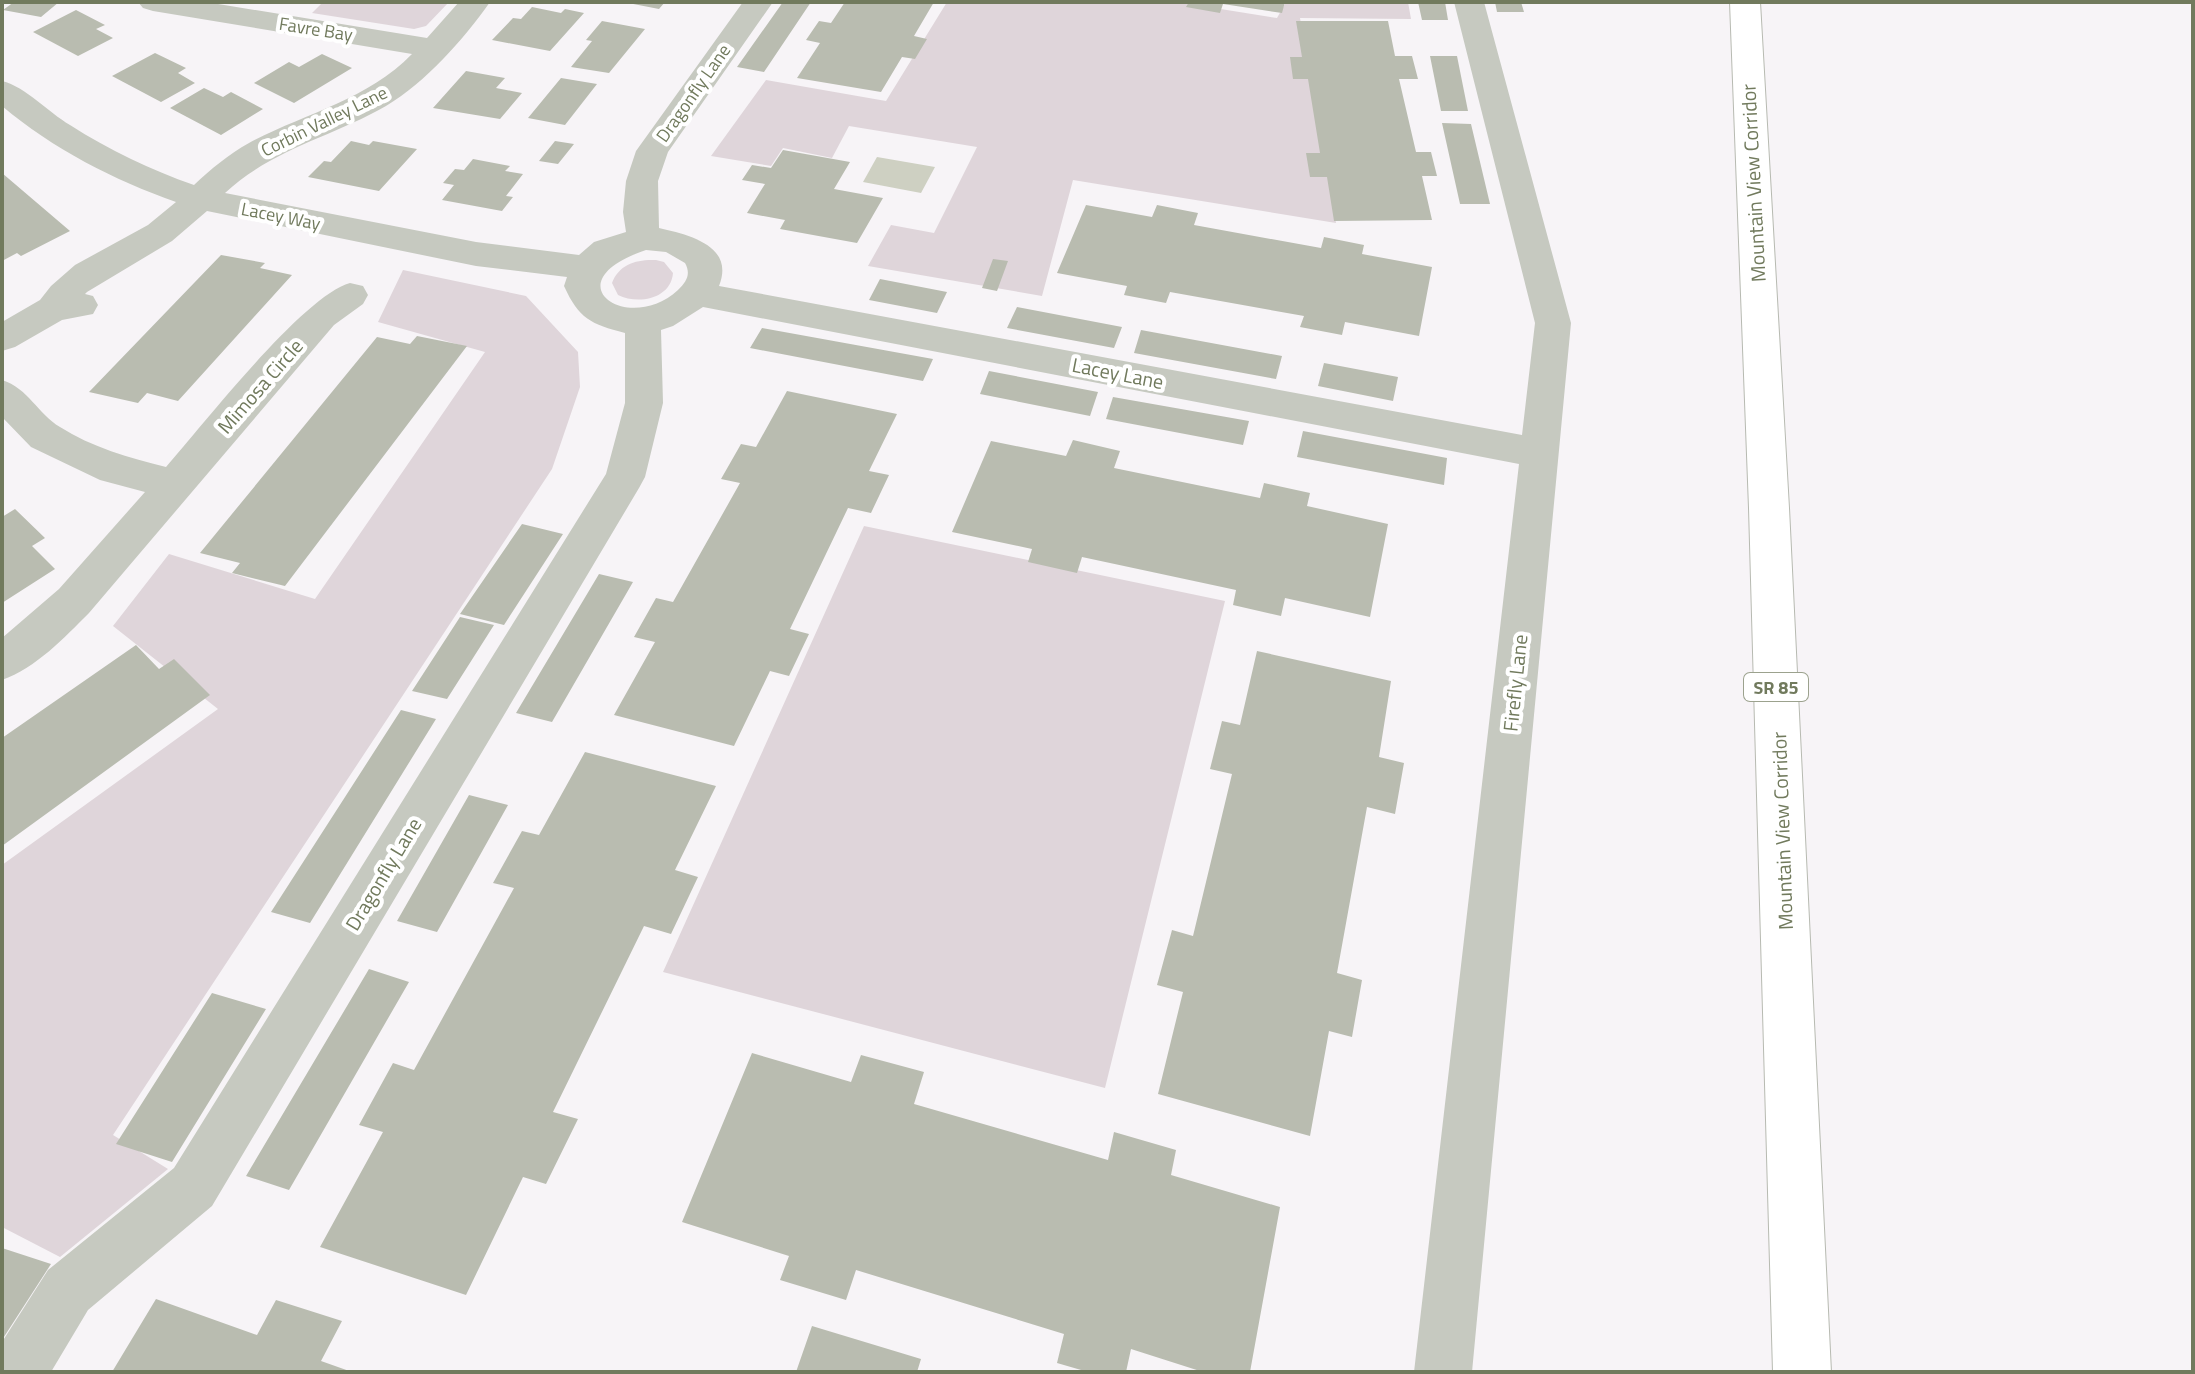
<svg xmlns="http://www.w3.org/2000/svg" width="2195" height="1374" font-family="'Titillium Web',sans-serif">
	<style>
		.green { fill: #dfd5da }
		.water { fill: #ced0c2 }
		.building { fill: #b9bcb0 }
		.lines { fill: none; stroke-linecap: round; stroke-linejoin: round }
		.highway-casing { stroke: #b7bab1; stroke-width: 2 }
		.minor { fill: #c6c9c0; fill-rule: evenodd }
		.highway { fill: #fff; fill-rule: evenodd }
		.labels { text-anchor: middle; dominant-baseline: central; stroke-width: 8; stroke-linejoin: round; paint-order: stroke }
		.far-street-label { font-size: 18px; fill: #717a5d; stroke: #fff }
		.shield { fill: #fff; stroke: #9ca28e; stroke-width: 2 }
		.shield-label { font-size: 18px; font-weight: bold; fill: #717a5d }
		.street-label { font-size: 20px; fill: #717a5d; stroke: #fff }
	</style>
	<rect width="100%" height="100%" fill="#f7f4f7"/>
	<!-- green -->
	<path class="green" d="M323 2H449L426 26 414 29 312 13Z
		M947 2H1177L1277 18 1286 2H1408L1411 19 1300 18 1336 223 1073 180 1042 296 868 266 891 225 934 233 977 147 849 126 832 158 783 148 771 166 711 156 766 80 886 101Z
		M656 260 664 262 673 273C671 299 638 305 618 295L612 283C619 264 637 259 656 260Z
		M403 270 526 296 578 352 580 387 552 469 113 1135 168 1169 60 1257 2 1227V865L218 709 113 626 169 554 315 599 485 352 378 322Z
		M864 526 1225 601 1105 1088 663 972Z"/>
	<!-- water -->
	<path class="water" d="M877 157 935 167 921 193 863 182Z"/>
	<!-- building -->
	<path class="building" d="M14 2H59L41 17 3 10Z
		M623 2H665L659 9Z
		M783 2H811L764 72 737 67Z
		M845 2H934L914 36 927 39 915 59 902 57 881 92 797 78 820 43 806 40 819 21 831 23Z
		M1189 2H1285L1282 13 1223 4 1220 13 1186 7Z
		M1418 2H1445L1448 20H1422Z
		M1495 2H1521L1524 12H1497Z
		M532 7 561 13 565 9 584 13 550 51 492 40 513 18 521 19Z
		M76 10 105 25 96 29 113 38 78 56 33 32Z
		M602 21 645 29 609 73 571 67 592 41 586 40Z
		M1296 21H1388L1395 56H1412L1418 79H1399L1416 152H1431L1437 176H1422L1432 220 1334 221 1327 177H1310L1306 153H1320L1308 79H1293L1290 57H1302Z
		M155 53 186 68 178 73 195 83 161 102 112 76Z
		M322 54 352 68 294 103 254 83 289 62 299 67Z
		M1430 56H1457L1468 111H1441Z
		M466 71 505 78 496 88 522 93 500 119 433 108Z
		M561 78 597 84 565 125 528 118Z
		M204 88 223 97 231 92 263 109 221 135 170 108Z
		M1442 123 1471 124 1490 204H1460Z
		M351 141 369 145 373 141 417 149 379 191 308 177 324 161 331 162Z
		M555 141 574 144 558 164 539 161Z
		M783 150 850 162 834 189 883 198 857 243 780 229 785 220 747 213 765 184 742 180 752 165 771 168Z
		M473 159 510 166 505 171 523 174 506 196 513 197 502 211 442 200 454 185 443 183 455 169 464 170Z
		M2 173 70 231 21 256 17 253 2 261Z
		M1086 205 1152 217 1157 205 1198 213 1194 225 1321 248 1324 237 1364 245 1362 254 1432 267 1419 336 1345 322 1342 335 1300 327 1304 316 1170 292 1166 303 1124 295 1127 286 1057 273Z
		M221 255 265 263 260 268 292 275 178 401 147 393 138 403 89 392Z
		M993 259 1008 261 997 291 982 288Z
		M880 279 947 292 937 313 869 300Z
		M1017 307 1122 327 1114 348 1007 328Z
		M762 328 933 359 923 381 750 348Z
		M1141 330 1282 356 1276 379 1134 353Z
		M417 336 467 346 285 586 232 573 240 563 200 553 377 337 410 344Z
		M1324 363 1398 377 1393 401 1318 386Z
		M989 371 1098 392 1090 416 980 394Z
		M787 391 897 414 869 471 889 475 871 513 848 508 790 629 809 634 789 676 770 671 734 746 614 715 655 642 634 637 656 598 673 602 740 483 721 479 741 444 756 447Z
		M1113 397 1249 421 1243 445 1106 419Z
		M1303 431 1447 458 1444 485 1297 457Z
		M1073 440 1120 451 1114 468 1260 498 1264 483 1310 493 1307 506 1388 524 1370 617 1285 598 1281 616 1233 605 1236 590 1082 557 1077 573 1028 562 1032 549 952 532 991 441 1066 456Z
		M15 509 45 538 32 546 55 569 2 603V517Z
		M522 524 563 534 504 625 460 614Z
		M599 574 633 582 552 722 516 713Z
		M460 617 494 625 447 699 412 691Z
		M136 645 159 669 174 659 210 695 2 846V738Z
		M1257 651 1391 681 1379 757 1404 763 1395 814 1367 807 1337 973 1362 980 1352 1037 1329 1031 1310 1136 1158 1094 1183 992 1157 985 1172 930 1193 936 1232 774 1210 769 1222 721 1240 725Z
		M401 710 436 719 310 923 271 912Z
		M585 752 716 786 675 870 698 877 671 934 644 926 553 1112 578 1119 546 1184 523 1177 466 1295 320 1247 383 1132 359 1125 393 1063 414 1070 514 888 493 883 522 831 539 835Z
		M469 795 508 805 437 932 397 921Z
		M369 969 409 982 289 1190 246 1176Z
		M212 993 266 1009 172 1162 116 1144Z
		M752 1053 851 1082 861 1055 924 1072 914 1104 1108 1160 1114 1132 1176 1150 1171 1175 1280 1207 1250 1372H1203L1131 1349 1126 1372H1088L1057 1363 1064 1334 856 1270 846 1300 780 1280 789 1256 682 1222Z
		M2 1248 51 1264 2 1340Z
		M156 1299 257 1335 276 1300 342 1321 321 1361 352 1372H112Z
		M812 1326 921 1359 917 1372H796Z"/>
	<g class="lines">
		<defs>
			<path id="highway" d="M1730 2H1760L1789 508 1831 1372H1773L1749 508Z"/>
		</defs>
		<!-- highway casing -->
		<use href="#highway" class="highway-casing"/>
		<!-- minor -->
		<path class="minor" d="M138 2H206L427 38 459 2H490C463 40 426 82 386 106 332 137 272 149 225 193L476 242 579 255 594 242 626 232 623 212 626 181 636 151 743 2H773L668 152 658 181 659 228C690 235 735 246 719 286L1522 435 1535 323 1454 2H1484L1571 323 1472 1372H1414L1519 464 703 307 673 326 661 330 663 403 645 477 639 488 212 1206 88 1310 51 1372H2V1342L48 1270 174 1168 606 474 625 403V333C591 324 579 319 564 286L567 277 476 266 207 211 172 241 87 292 85 294 93 296 98 305 93 314 62 320 15 347 2 351V322L40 300 51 286 75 265 148 225 176 202C114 180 53 149 2 106V81C26 87 48 112 70 125 109 150 151 170 194 185 211 169 229 154 249 143 305 113 366 101 412 54L153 11 143 8ZM646 250 666 252 685 263C691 274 687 281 678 290 628 336 550 282 646 250Z
			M350 283 363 286 368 295 363 304 334 325 89 613C64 638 36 668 2 680V638L59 589 145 492 100 480 31 447 2 417V380C28 388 38 414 60 427 91 447 130 458 166 467 203 425 303 296 350 283Z"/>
		<!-- highway -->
		<use href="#highway" class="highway"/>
	</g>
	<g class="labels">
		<!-- far-street labels -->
		<g class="far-street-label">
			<text transform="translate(316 29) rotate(9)">Favre Bay</text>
			<text transform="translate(693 93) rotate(-55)">Dragonfly Lane</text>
			<text transform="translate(324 121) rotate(-26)">Corbin Valley Lane</text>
			<text transform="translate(281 216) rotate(11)">Lacey Way</text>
		</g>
		<!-- shield labels -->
		<rect class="shield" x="1744" y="673" width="64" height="28" rx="6"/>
		<g class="shield-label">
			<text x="1776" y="687">SR 85</text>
		</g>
		<!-- street labels -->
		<g class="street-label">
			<text transform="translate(1753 183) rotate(-93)">Mountain View Corridor</text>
			<text transform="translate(1118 373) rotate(11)">Lacey Lane</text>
			<text transform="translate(260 386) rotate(-49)">Mimosa Circle</text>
			<text transform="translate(1515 683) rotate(-84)">Firefly Lane</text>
			<text transform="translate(1782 831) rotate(-92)">Mountain View Corridor</text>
			<text transform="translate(383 874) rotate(-59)">Dragonfly Lane</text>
		</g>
	</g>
	<!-- border -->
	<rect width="2195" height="1374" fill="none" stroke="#717a5d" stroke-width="8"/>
</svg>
